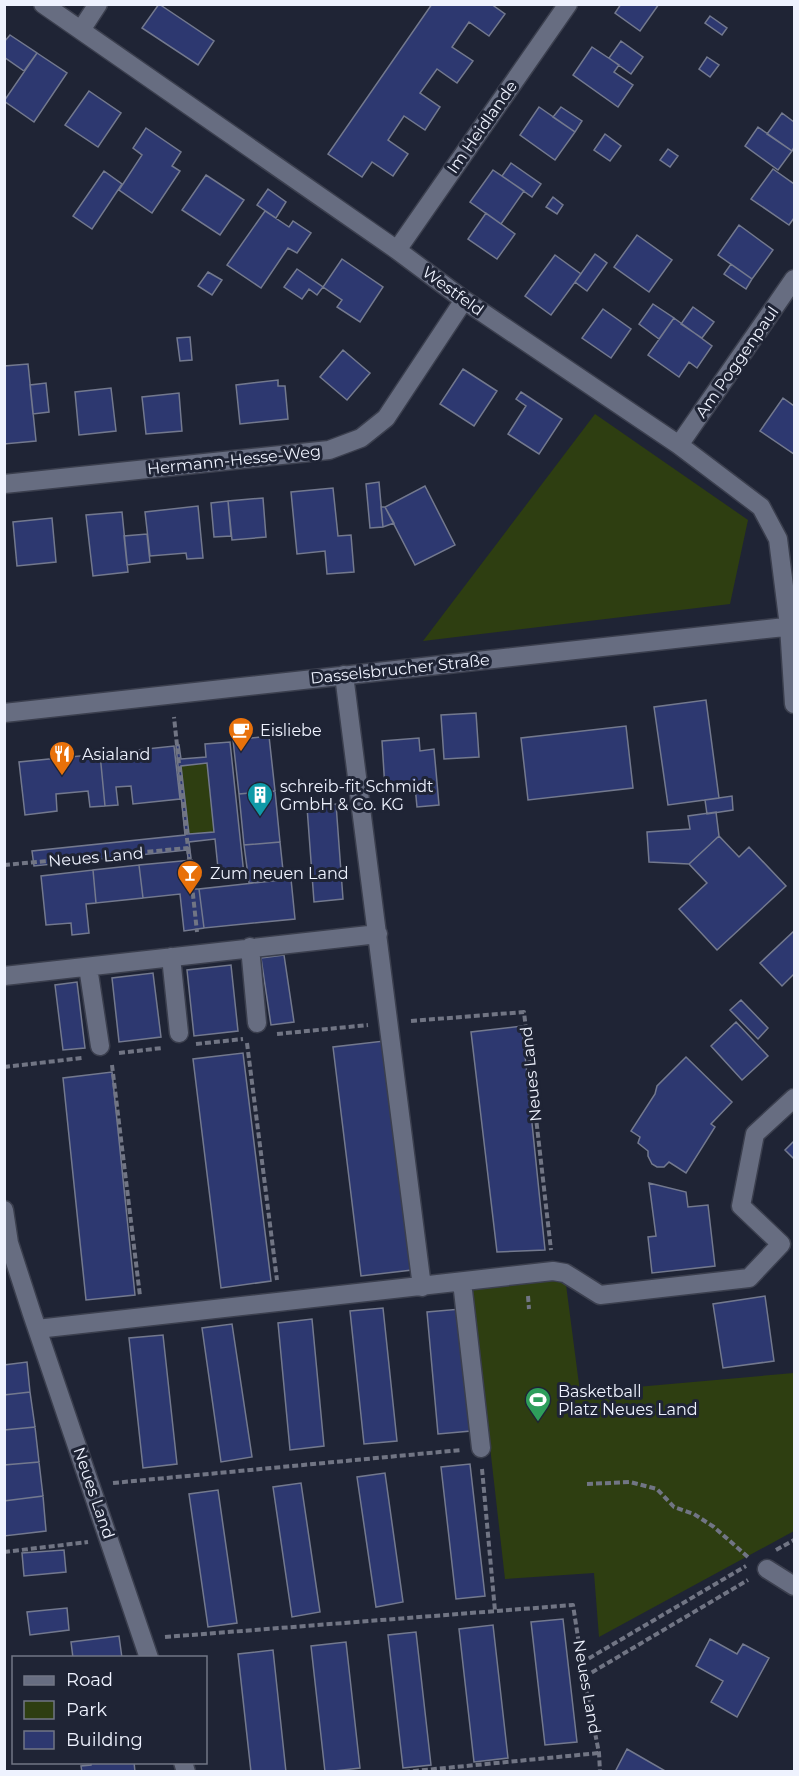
<svg xmlns="http://www.w3.org/2000/svg" width="799" height="1776" font-family="Montserrat,sans-serif">
	<style>
		.green { fill: #2e3e11 }
		.building { fill: #2d3870; stroke: #73798e; stroke-width: 1.5; fill-rule: evenodd }
		.lines { fill: none; stroke-linecap: round; stroke-linejoin: round }
		.minor-casing { stroke: #3b3f4e; stroke-width: 21 }
		.path { stroke: #717584; stroke-width: 4; stroke-dasharray: 6 3; stroke-linecap: butt }
		.minor { stroke: #676d81; stroke-width: 18 }
		.labels { text-anchor: middle; dominant-baseline: central; stroke-width: 6; stroke-linejoin: round; paint-order: stroke }
		.street-label { font-size: 16px; fill: #eef2fe; stroke: #1f2435 }
		.poi-label { font-size: 16px; fill: #eef2fe; stroke: #1f2435; text-anchor: start }
	</style>
	<rect width="100%" height="100%" fill="#1f2435"/>
	<!-- green -->
	<path class="green" d="M595 414 748 520 730 604 423 641Z
		M207 763 214 832 189 834 181 766Z
		M565 1277 580 1392 794 1373V1531L599 1637 594 1573 505 1579 472 1288Z"/>
	<!-- building -->
	<path class="building" d="M159 4 214 41 198 65 142 28Z
		M432 4H491L505 14 489 36 469 22 452 47 473 61 457 83 437 69 420 93 440 107 425 130 404 116 388 140 408 154 393 176 372 162 362 177 328 154Z
		M621 4H659L640 31 615 13Z
		M710 16 727 28 722 35 705 23Z
		M10 35 37 53 24 71 4 57V42Z
		M621 41 643 57 631 74 609 58Z
		M592 47 619 65 614 72 633 85 618 107 573 75Z
		M37 53 67 73 34 122 4 101Z
		M707 57 719 65 710 77 699 69Z
		M89 91 121 113 98 147 65 125Z
		M539 107 575 132 555 160 520 135Z
		M561 107 582 121 575 132 553 117Z
		M782 113 794 122V147L792 151 767 134Z
		M758 127 792 151 778 170 745 146Z
		M146 128 181 152 172 166 180 171 152 213 119 190 142 155 133 148Z
		M605 134 621 146 610 161 594 150Z
		M668 149 678 156 670 167 660 160Z
		M511 163 541 184 532 197 502 176Z
		M773 169 794 184V218L789 225 751 199Z
		M493 170 524 191 501 224 470 202Z
		M104 171 122 184 92 229 73 216Z
		M206 175 244 200 220 235 182 210Z
		M268 189 286 202 276 218 257 205Z
		M553 197 563 205 557 214 546 207Z
		M265 211 289 227 293 221 311 233 297 253 288 248 261 288 227 265Z
		M486 213 515 234 497 259 468 239Z
		M739 225 773 250 752 279 718 255Z
		M637 235 672 260 649 292 614 267Z
		M595 254 607 263 587 291 575 282Z
		M555 255 581 274 551 315 525 296Z
		M342 259 383 287 360 322 337 307 342 300 323 287Z
		M731 264 752 279 746 289 724 274Z
		M297 269 323 287 317 295 309 289 302 299 284 287Z
		M208 272 222 280 212 295 198 286Z
		M653 304 674 318 659 339 639 324Z
		M693 307 714 322 702 338 681 324Z
		M603 309 631 329 611 358 582 338Z
		M674 318 712 346 697 368 689 362 679 377 648 355Z
		M190 337 192 360 180 361 177 338Z
		M343 350 370 373 347 400 320 377Z
		M28 364 36 441 4 444V366Z
		M463 369 497 391 474 426 440 404Z
		M278 380V386H285L288 419 240 424 236 385Z
		M46 383 49 412 33 414 30 385Z
		M111 388 116 431 79 435 75 392Z
		M521 392 562 419 539 454 508 434 526 406 516 399Z
		M179 393 182 431 146 434 142 397Z
		M783 398 794 406V454L760 431Z
		M379 482 383 527 370 528 366 484Z
		M425 486 455 545 415 565 385 507Z
		M333 488 338 536 351 535 354 572 327 574 325 551 297 554 291 492Z
		M263 498 266 537 232 540 228 501Z
		M228 501 231 536 214 537 211 503Z
		M198 506 203 558 187 559 186 553 150 556 145 512Z
		M381 507H385L394 523 383 527Z
		M122 512 128 572 93 576 86 515Z
		M52 518 56 562 17 566 13 522Z
		M147 534 150 562 127 565 124 536Z
		M706 700 719 798 668 805 654 707Z
		M476 713 479 757 444 759 441 715Z
		M626 726 633 788 528 800 521 738Z
		M269 736 275 791 239 794 233 740Z
		M419 738 420 751 434 749 439 805 417 807 415 786 385 789 382 741Z
		M230 742 244 875 219 878 215 839 189 842 191 858H188L187 850 34 866 32 851 185 835 176 746 179 745 181 759 206 757 205 744ZM207 763 214 832 189 834 181 766Z
		M174 746 180 799 133 804 131 786 116 787 118 805 105 806 100 754Z
		M100 754 105 806 90 807 88 791 56 794 57 811 25 815 19 762Z
		M275 791 280 842 244 845 239 794Z
		M732 796 733 810 707 814 705 800Z
		M336 804 343 899 314 902 307 807Z
		M716 812 719 836 689 864 649 862 647 832 690 829 688 816Z
		M719 836 739 857 749 847 786 886 717 950 679 909 707 883 689 864Z
		M280 842 284 880 249 883 244 845Z
		M192 860 195 889H199L204 928 184 931 180 894 143 898 139 865Z
		M139 865 143 898 96 903 93 870Z
		M93 870 96 903 86 904 89 933 72 935 71 923 46 925 41 876Z
		M291 879 295 919 204 928 199 889Z
		M794 931V974L782 986 760 963Z
		M284 955 294 1022 271 1025 261 958Z
		M231 965 238 1031 194 1036 187 970Z
		M153 973 161 1037 119 1042 112 978Z
		M77 982 85 1048 63 1050 55 985Z
		M741 1000 768 1028 758 1039 730 1010Z
		M736 1022 768 1056 742 1080 711 1046Z
		M522 1026 545 1250 497 1252 471 1032Z
		M384 1041 412 1270 361 1276 333 1047Z
		M243 1053 271 1281 221 1288 193 1059Z
		M686 1057 732 1102 711 1124 715 1127 686 1173 669 1162 664 1167H657L652 1164 648 1156V1151L638 1143 640 1137 631 1131 655 1094 657 1086Z
		M112 1072 135 1295 86 1300 63 1078Z
		M794 1141V1159L785 1150Z
		M649 1183 686 1192 688 1207 708 1205 715 1266 652 1273 648 1237 656 1236Z
		M765 1296 774 1361 723 1368 713 1304Z
		M383 1308 397 1441 364 1444 350 1311Z
		M461 1309 471 1431 438 1434 427 1312Z
		M312 1319 324 1446 290 1450 278 1323Z
		M232 1324 252 1457 221 1462 202 1328Z
		M163 1335 177 1464 143 1468 129 1338Z
		M27 1362 30 1392 4 1395V1365Z
		M30 1392 35 1427 4 1430V1395Z
		M35 1427 39 1462 4 1465V1430Z
		M39 1462 43 1496 4 1501V1465Z
		M470 1464 485 1596 456 1599 441 1467Z
		M385 1473 403 1602 376 1607 357 1477Z
		M301 1483 320 1612 292 1617 273 1487Z
		M218 1490 237 1623 208 1627 189 1494Z
		M43 1496 46 1531 4 1536V1501Z
		M64 1550 66 1572 24 1576 22 1553Z
		M67 1608 69 1630 30 1635 27 1612Z
		M563 1619 577 1742 545 1745 531 1622Z
		M493 1625 508 1758 474 1762 459 1629Z
		M416 1632 431 1765 403 1768 388 1635Z
		M119 1636 122 1658H73L71 1642Z
		M710 1639 737 1654 743 1644 769 1658 737 1717 711 1702 723 1681 696 1666Z
		M346 1642 360 1768 325 1772 311 1646Z
		M273 1650 286 1772H251L238 1654Z
		M627 1749 667 1772H615Z
		M91 1762H134L135 1772H82L81 1766 91 1765Z"/>
	<g class="lines">
		<defs>
			<path id="minor" d="M43 4 397 250 464 300 679 445 761 507 778 539 789 626 794 704
				M81 30 98 4
				M397 250 568 4
				M679 445 794 279
				M4 484 329 450 361 438 386 418 464 300
				M344 675 422 1287
				M4 713 794 626
				M250 947 257 1023
				M171 957 179 1033
				M88 967 100 1046
				M4 976 378 934
				M4 1210 9 1243 32 1314 149 1658
				M462 1282 481 1448
				M37 1329 553 1271 565 1273 600 1295 749 1278 781 1244 741 1206 755 1134 794 1098
				M767 1569 794 1586
				M183 1762 186 1772"/>
		</defs>
		<!-- minor casing -->
		<use href="#minor" class="minor-casing"/>
		<!-- path -->
		<path class="path" d="M188 848 197 932
			M4 865 188 848 174 717
			M411 1021 524 1012 551 1250
			M277 1034 368 1025
			M247 1043 277 1280
			M196 1044 243 1039
			M119 1053 162 1048
			M112 1065 140 1296
			M4 1067 82 1058
			M528 1296 529 1309
			M482 1469 495 1611
			M113 1483 461 1450
			M587 1484 630 1482 657 1489 674 1507 694 1514 714 1527 749 1558
			M776 1550 794 1540
			M4 1552 88 1542
			M165 1637 573 1605 584 1677 599 1753 600 1772
			M581 1663 746 1566
			M584 1677 748 1580
			M404 1772 599 1753"/>
		<!-- minor -->
		<use href="#minor" class="minor"/>
	</g>
	<!-- icons -->
	<defs>
		<symbol id="cafe-pin" viewBox="-11 -11 22 30"><path d="M0 17L-7.5 6A9.5 9.5 0 1 1 7.5 6Z" fill="#e8710a" stroke="#1f2435"/><path d="M-5.5-4.5H6V0H3Q3 3.5 0 3.5H-2.5Q-5.5 3.5-5.5 0ZM3-3.2v2h1.7v-2ZM-6 4.5H4V6H-6Z" fill="#fff"/></symbol>
		<symbol id="restaurant-pin" viewBox="-11 -11 22 30"><path d="M0 17L-7.5 6A9.5 9.5 0 1 1 7.5 6Z" fill="#e8710a" stroke="#1f2435"/><path d="M-5-6h1v4h1v-4h1v4h1v-4h1v5L-1.5 .5V6h-2V.5L-5-1ZM5-6V6H3V1.5H1.5Q1.5-4 5-6Z" fill="#fff"/></symbol>
		<symbol id="building-pin" viewBox="-11 -11 22 30"><path d="M0 17L-7.5 6A9.5 9.5 0 1 1 7.5 6Z" fill="#0f9aa8" stroke="#1f2435"/><path d="M-4-6H4V6H1V3H-1V6H-4ZM-2.5-4.3h1.7v1.8h-1.7ZM.8-4.3h1.7v1.8H.8ZM-2.5-1h1.7V.8h-1.7ZM.8-1h1.7V.8H.8Z" fill="#fff"/></symbol>
		<symbol id="bar-pin" viewBox="-11 -11 22 30"><path d="M0 17L-7.5 6A9.5 9.5 0 1 1 7.5 6Z" fill="#e8710a" stroke="#1f2435"/><path d="M-6-5H6L.8 .8V4.5H3.5V6h-7V4.5H-.8V.8Z" fill="#fff"/></symbol>
		<symbol id="stadium-pin" viewBox="-11 -11 22 30"><path d="M0 17L-7.5 6A9.5 9.5 0 1 1 7.5 6Z" fill="#2e9e5b" stroke="#1f2435"/><path d="M0-5a6.5 5 0 1 0 0 10a6.5 5 0 1 0 0-10ZM-3.5-1.8h7v3.6h-7Z" fill="#fff"/></symbol>
	</defs>
	<g fill-rule="evenodd">
		<use href="#cafe-pin" x="226" y="715" width="30" height="40"/>
		<use href="#restaurant-pin" x="47" y="739" width="30" height="40"/>
		<use href="#building-pin" x="245" y="780" width="30" height="40"/>
		<use href="#bar-pin" x="175" y="858" width="30" height="40"/>
		<use href="#stadium-pin" x="523" y="1385" width="30" height="40"/>
	</g>
	<g class="labels">
		<!-- street labels -->
		<g class="street-label">
			<text transform="translate(482 127) rotate(-55)">Im Heidlande</text>
			<text transform="translate(453 291) rotate(36)">Westfeld</text>
			<text transform="translate(737 362) rotate(-55)">Am Poggenpaul</text>
			<text transform="translate(234 460) rotate(-6)">Hermann-Hesse-Weg</text>
			<text transform="translate(400 669) rotate(-6)">Dasselsbrucher Straße</text>
			<text transform="translate(96 857) rotate(-5)">Neues Land</text>
			<text transform="translate(531 1074) rotate(-96)">Neues Land</text>
			<text transform="translate(94 1493) rotate(71)">Neues Land</text>
			<text transform="translate(587 1687) rotate(80)">Neues Land</text>
		</g>
		<!-- poi labels -->
		<g class="poi-label">
			<text x="260" y="730">Eisliebe</text>
			<text x="82" y="754">Asialand</text>
			<text x="280" y="786">schreib-fit Schmidt<tspan x="280" dy="18">GmbH &amp; Co. KG</tspan></text>
			<text x="210" y="873">Zum neuen Land</text>
			<text x="558" y="1391">Basketball<tspan x="558" dy="18">Platz Neues Land</tspan></text>
		</g>
	</g>
	<!-- border -->
	<rect width="799" height="1776" fill="none" stroke="#eef2fe" stroke-width="12"/>
	<!-- legend -->
	<rect x="12" y="1656" width="195" height="108" fill="#1f2435" stroke="#727685" stroke-width="1.5"/>
	<rect x="24" y="1676" width="30" height="9" fill="#676d81" stroke="#727685" stroke-width="1.5"/>
	<text x="66" y="1686" font-size="18" fill="#eef2fe">Road</text>
	<rect x="24" y="1701" width="30" height="18" fill="#2e3e11" stroke="#727685" stroke-width="1.5"/>
	<text x="66" y="1716" font-size="18" fill="#eef2fe">Park</text>
	<rect x="24" y="1731" width="30" height="18" fill="#2d3870" stroke="#727685" stroke-width="1.5"/>
	<text x="66" y="1746" font-size="18" fill="#eef2fe">Building</text>
</svg>
